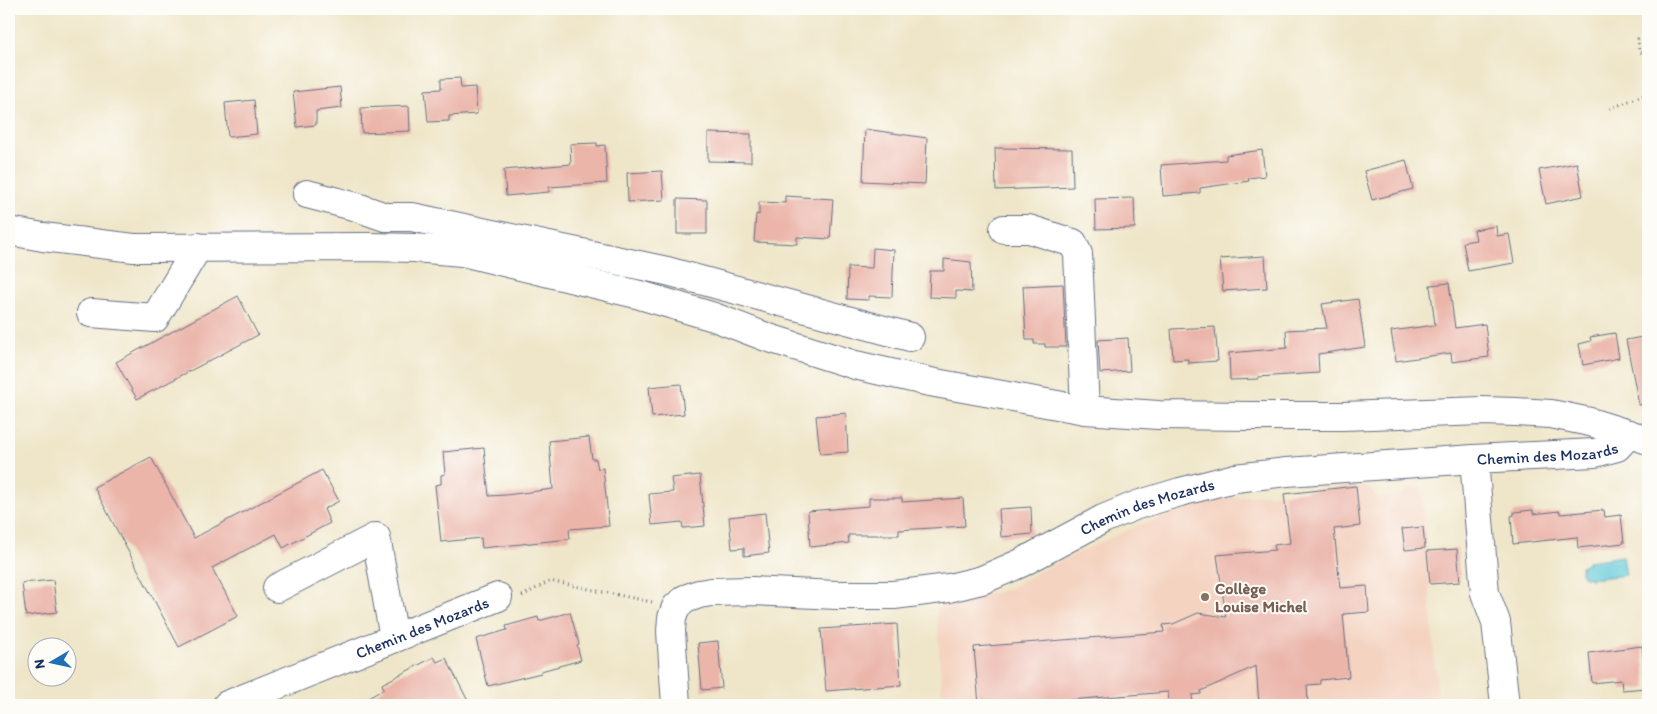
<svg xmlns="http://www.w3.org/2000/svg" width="1657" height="714" font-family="Itim,sans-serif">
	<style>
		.built { fill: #f4d3c1 }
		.water { fill: #5ec9d8; stroke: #3c7c9b }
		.building { fill: #ebb5aa }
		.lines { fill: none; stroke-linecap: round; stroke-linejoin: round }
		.minor-casing { stroke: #656f83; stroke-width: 30 }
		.path { stroke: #656f83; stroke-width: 3; stroke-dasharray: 1 4; stroke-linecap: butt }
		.minor { stroke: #fff; stroke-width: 28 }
		.education-dot { fill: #8d6e63; stroke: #fdfcf7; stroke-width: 2 }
		.labels { text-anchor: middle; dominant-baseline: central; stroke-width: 4; stroke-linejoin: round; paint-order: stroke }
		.street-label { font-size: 16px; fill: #1b2f5e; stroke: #fdfcf7 }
		.education-label { font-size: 16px; font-weight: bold; fill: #785e54; stroke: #fdfcf7; text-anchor: start }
	</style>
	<rect width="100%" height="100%" fill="#fdfcf7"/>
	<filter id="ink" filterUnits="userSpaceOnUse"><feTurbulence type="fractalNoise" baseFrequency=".02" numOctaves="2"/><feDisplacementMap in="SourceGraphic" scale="10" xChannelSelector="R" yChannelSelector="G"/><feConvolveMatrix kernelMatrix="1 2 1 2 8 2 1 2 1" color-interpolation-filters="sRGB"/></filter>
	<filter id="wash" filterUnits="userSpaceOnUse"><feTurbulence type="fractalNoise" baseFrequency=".0096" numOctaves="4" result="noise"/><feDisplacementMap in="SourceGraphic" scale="20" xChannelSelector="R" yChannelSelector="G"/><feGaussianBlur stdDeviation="1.12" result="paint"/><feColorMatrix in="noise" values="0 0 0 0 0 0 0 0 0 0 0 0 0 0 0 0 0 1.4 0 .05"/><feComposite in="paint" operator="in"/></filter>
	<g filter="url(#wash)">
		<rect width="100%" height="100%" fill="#efe6c9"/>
		<!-- built -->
		<path class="built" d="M1364 485 1378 497 1400 495 1412 487 1422 488 1438 705H942L937 608 1008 589 1045 568 1139 525 1210 500Z"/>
		<!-- water -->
		<path class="water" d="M1623 556 1626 575 1590 579V578L1584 577 1581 573V566L1588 562V561Z"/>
		<g id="blocks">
			<!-- building -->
			<path class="building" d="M460 78 461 88 475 87 477 114 449 116V121L428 122 425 90 441 89V79Z
				M340 87 342 108 316 111V125L297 127 293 92Z
				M254 100 257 134 228 137 225 103Z
				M409 106 410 131 362 133 361 108Z
				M865 129 927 138 925 184 863 181Z
				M708 133 751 134V162L708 161Z
				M597 143V146L605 145 607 183 549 187V192L506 196 504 170 571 164 570 144Z
				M995 148 1072 149 1073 187 996 190Z
				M1262 150 1265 176 1248 178 1249 181 1200 188V193L1163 196 1161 165 1226 160V155Z
				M1406 160 1413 189 1372 200 1364 171Z
				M1577 163 1583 196 1546 204 1539 170Z
				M662 171 664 200 628 202 627 173Z
				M785 196 833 199 830 239 797 237V244L754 242 756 214 759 215V202L785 203Z
				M1134 198 1135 228 1096 229 1095 199Z
				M677 199 707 200V234H677Z
				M1496 226 1497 236 1509 234 1514 263 1468 271 1463 242 1476 240 1474 230Z
				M873 248 894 250 892 297 869 296V300L847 299 848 267 872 268Z
				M1265 256 1267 288 1223 291 1220 259Z
				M944 259 971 262 972 292 956 291V298L929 297 930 271H944Z
				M1449 283 1455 328 1485 324 1489 357 1452 362 1451 353 1396 361 1391 331 1435 325 1430 285Z
				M1063 284 1066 347H1045V344H1034V340H1026L1023 286Z
				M238 296 258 335 137 399 116 362Z
				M1358 299 1365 347 1318 354 1319 373 1258 377V379L1230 380 1229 353 1287 348 1286 330 1327 328 1322 304Z
				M1215 327 1218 361 1188 363V359L1173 360 1171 329Z
				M1615 333 1619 358 1583 365 1579 344 1591 341 1590 337Z
				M1648 336V404L1639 405 1626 340Z
				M1128 338 1130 371 1100 373 1098 340Z
				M681 384 684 414 652 417 649 387Z
				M846 413 848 452 820 454 816 416Z
				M589 437 592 459H596L598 469 603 468 609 526 569 529 570 539 482 548 481 538 441 542 435 485 441 484V475L445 474 443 452 484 448 489 496 506 495 553 489 549 441Z
				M151 457 194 538 322 470 339 501 324 509 330 523 283 548 276 534 212 568 238 616 179 647 94 487Z
				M700 475 705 526 683 528 682 522 652 525 649 494 673 492 671 478Z
				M1356 486 1360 526 1334 529 1340 588 1367 586 1369 612 1343 614 1349 677 1320 680V684L1307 685 1308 703 1259 705 1256 666 1201 691V694L1192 695 1193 705H1169L1168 692 1008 705H979L974 647 1164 632 1163 625 1173 624 1198 613 1226 617 1217 555 1275 550 1274 545 1290 543 1284 494Z
				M869 498H902V502L963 498 965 526 899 530V535H848L849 543 810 547 808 511 869 506Z
				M1031 507 1032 534 1001 537 999 509Z
				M1533 510V514L1560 511V514L1604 510 1605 517 1621 515 1624 543 1578 548 1577 537 1513 544 1511 516 1514 515V512Z
				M765 513 769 553 744 556V548L732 549 729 517Z
				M1423 527 1425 548 1405 550 1402 529Z
				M1457 549 1460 582 1430 584 1427 551Z
				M53 580 57 612 26 616 22 583Z
				M570 612 579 644 577 645 581 660 541 671V673L488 686 476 639 507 630 506 626 538 617 539 621Z
				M897 624 901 685 826 691 821 629Z
				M718 641 722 688 702 690 698 643Z
				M1642 646 1647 688 1622 690 1621 680 1592 683 1589 653Z
				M434 657 437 662 446 658 470 705H356L384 689 382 684Z"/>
		</g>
	</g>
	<g filter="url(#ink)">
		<use href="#blocks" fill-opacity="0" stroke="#656f83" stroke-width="1"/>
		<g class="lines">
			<defs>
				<g id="minor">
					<path d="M307 194 357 207 385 217H412L667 271 910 337"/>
					<path d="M1004 229H1029L1073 243 1078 254 1085 410"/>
					<path d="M9 231 43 237 134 248 369 247 414 248 462 252 640 295 714 317 766 337 855 365 930 382 1085 410 1158 415 1251 416H1343L1482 411 1516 412 1551 414 1590 422 1648 440"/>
					<path d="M91 313 155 318 198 247"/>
					<path d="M1474 459 1485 593 1496 622 1505 705"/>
					<path d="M277 588 376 537 394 638"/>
					<path id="s1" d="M227 705 498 597"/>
					<path id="s2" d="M676 705 671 631 672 618 676 607 685 599 699 594 711 592 752 591 837 595H894L949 588 982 580 1021 563 1103 519 1137 505 1180 492 1235 478 1287 472 1474 459 1595 453 1617 447 1629 434"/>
				</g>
			</defs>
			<!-- minor casing -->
			<use href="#minor" class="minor-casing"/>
			<!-- path -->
			<path class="path" d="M1648 35 1638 39 1639 51 1648 57
				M1610 109 1648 93
				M522 596 550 581 652 602"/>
			<!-- minor -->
			<use href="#minor" class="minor"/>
		</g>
	</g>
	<!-- markers -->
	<circle class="education-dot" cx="1205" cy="597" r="5"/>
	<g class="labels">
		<!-- street labels -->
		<g class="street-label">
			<text stroke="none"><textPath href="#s2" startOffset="998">Chemin des Mozards</textPath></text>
			<text stroke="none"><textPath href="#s2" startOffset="592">Chemin des Mozards</textPath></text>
			<text stroke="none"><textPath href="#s1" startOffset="210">Chemin des Mozards</textPath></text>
		</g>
		<!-- education labels -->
		<g class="education-label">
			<text x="1215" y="588">Collège<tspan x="1215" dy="18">Louise Michel</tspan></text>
		</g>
	</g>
	<!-- margin -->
	<rect width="1657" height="714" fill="none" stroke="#fdfcf7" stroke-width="30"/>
	<!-- north arrow -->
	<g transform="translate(52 662) rotate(261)"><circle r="24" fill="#fdfcf7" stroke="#a3aaba"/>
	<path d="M0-4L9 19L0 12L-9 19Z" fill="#1f6fb2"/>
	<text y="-8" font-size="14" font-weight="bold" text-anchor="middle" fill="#1b2f5e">N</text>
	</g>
</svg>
